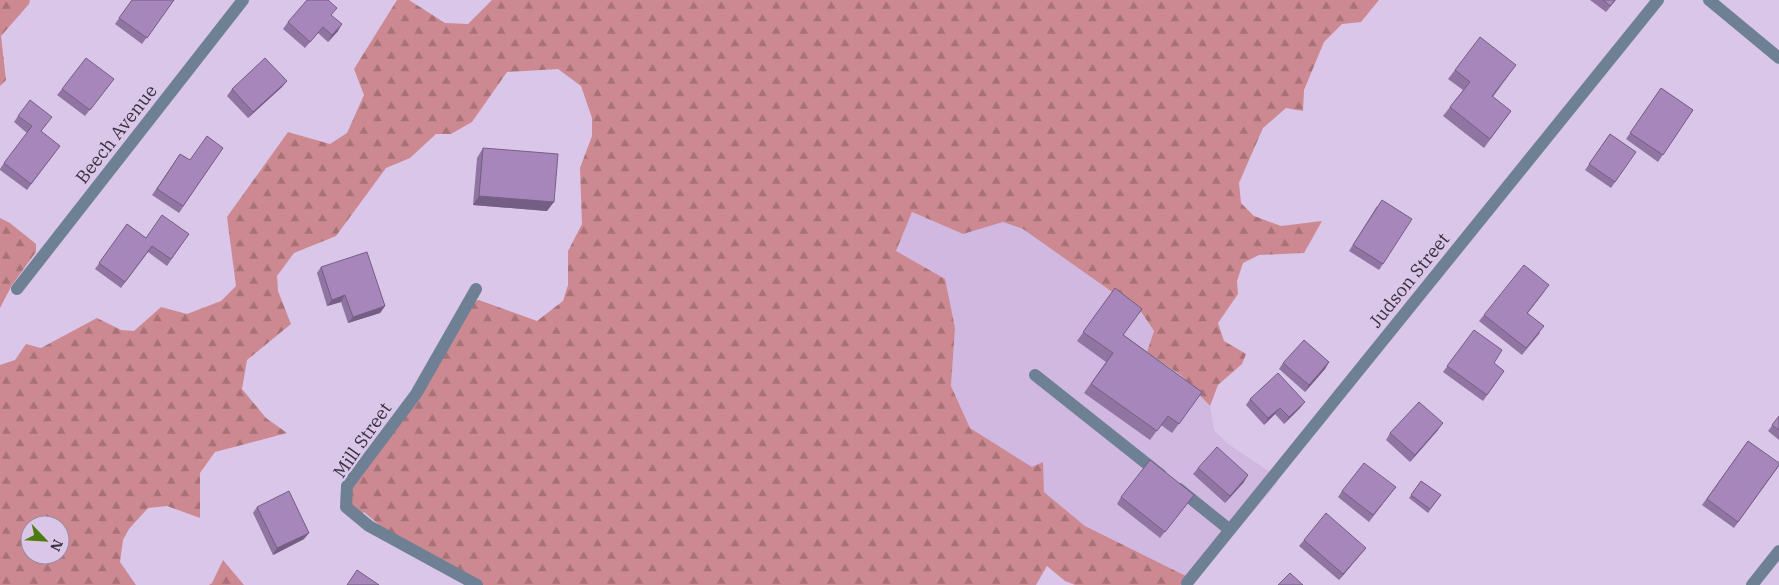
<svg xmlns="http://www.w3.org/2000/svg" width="1779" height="585" font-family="'IBM Plex Serif',serif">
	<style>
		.built { fill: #d0b8e0 }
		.forest { fill: url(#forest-firs); fill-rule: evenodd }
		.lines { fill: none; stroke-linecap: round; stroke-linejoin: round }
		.minor { stroke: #6e8094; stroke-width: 12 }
		.wall { fill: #9074a1 }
		.shaded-wall { fill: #755e83 }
		.building { fill: #a787bb; stroke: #755e83 }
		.labels { text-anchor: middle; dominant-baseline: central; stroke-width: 5; stroke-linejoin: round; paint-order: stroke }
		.street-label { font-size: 18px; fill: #39313e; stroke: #dac6e8 }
	</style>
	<defs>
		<pattern id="forest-firs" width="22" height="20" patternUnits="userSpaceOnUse" patternTransform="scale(1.25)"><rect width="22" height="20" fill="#cc8991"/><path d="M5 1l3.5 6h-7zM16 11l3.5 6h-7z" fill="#a77178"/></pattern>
	</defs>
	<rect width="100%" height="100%" fill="#dac6e8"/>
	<!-- built -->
	<path class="built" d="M911 212 963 234 1003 222 1024 229 1142 313 1154 331 1147 352 1182 376 1210 406 1214 430 1228 444 1279 478 1275 486 1200 574 1190 578 1085 526 1044 492 1032 467 970 428 951 386 955 328 896 251Z"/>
	<!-- forest -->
	<path class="forest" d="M0 0H30L29 4 1 36 6 80 0 86Z
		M397 0H409L445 23 468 24 492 0H1379L1361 22 1342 24 1324 42 1304 90 1303 111 1286 108 1263 128 1239 183 1241 203 1254 216 1281 226 1322 221 1304 253 1259 255 1243 263 1237 281 1238 294 1218 323 1224 341 1246 354 1242 364 1218 385 1210 406 1182 376 1147 352 1154 331 1142 313 1023 229 1003 222 963 234 912 212 896 251 945 279 955 328 951 386 970 428 1032 467 1043 462 1044 492 1085 526 1190 578 1188 582 1180 585H1075L1065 581 1047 566 1036 585H473L406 548 364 512 358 519 349 503 354 480 472 302 479 300 537 321 563 301 568 285V251L582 224 580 168 592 136V118L581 86 558 69 507 72 472 122 451 134H436L410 158 386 168 336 236 294 253 277 276 278 291 291 324 247 360 242 389 266 418 287 433 215 452 200 473V518L167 506 148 508 129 529 123 540 120 562 136 585H0V365L15 360 26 344 41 348 97 318 121 330 134 331 161 307 187 314 221 301 236 286 227 217 288 132 330 144 347 133 364 95 354 69ZM30 525H60V555H30Z
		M0 218 10 223 36 244V252L12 285 0 308Z
		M223 560 244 585H209L212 583Z"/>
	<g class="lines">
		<!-- minor -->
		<path class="minor" d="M1709 0 1779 58
			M17 289 243 0
			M476 289 416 394 347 486 346 507 369 526 477 585
			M1035 375 1161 475
			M1179 489 1230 530
			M1187 583 1658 0
			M1752 585 1779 551"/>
	</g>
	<!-- wall -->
	<path class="wall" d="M132 0H174L142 44 115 24Z
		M1590 0H1616L1606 12Z
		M332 16 338 31 328 42 318 33 305 48 283 29 288 22Z
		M1516 65 1493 97 1511 111 1484 148 1443 116 1463 90 1448 79 1455 70Z
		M114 79 85 116 57 95 62 89Z
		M287 81 282 87 248 118 227 96 232 89Z
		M1661 88 1693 110 1658 162 1626 139Z
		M18 116 60 146 27 190 0 170V169L4 163 27 133 14 122Z
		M1610 134 1636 152 1611 188 1585 170Z
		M223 148 179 213 152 195 180 154 190 160Z
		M483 148 547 211 473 205 477 158Z
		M1377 206 1383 264 1379 270 1349 251Z
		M127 224 146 238 189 234 167 266 148 252 121 288 95 269Z
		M321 267 385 306 380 313 348 323 341 302 327 306 317 273Z
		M1115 288 1124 335 1202 392 1172 433 1161 425 1150 440 1084 393 1106 362 1077 341Z
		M1545 291 1528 313 1540 333 1522 355 1479 321 1484 315Z
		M1474 330 1494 363 1504 371 1483 401 1443 372Z
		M1329 362 1325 369 1305 392 1279 369 1283 363Z
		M1250 399 1305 402 1300 408 1284 424 1275 414 1264 425 1246 405Z
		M1779 416V440L1768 431Z
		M1438 430 1410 462 1386 440 1390 433Z
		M1748 441 1779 466 1734 528 1702 505Z
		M1198 468 1244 482 1225 503 1193 474Z
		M1421 481 1441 495 1428 513 1409 498Z
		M1396 487 1369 522 1338 497 1342 491Z
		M1121 497 1189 501 1160 538 1117 504Z
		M257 507 304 539 273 555 253 513Z
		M1304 540 1366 548 1361 554 1339 580 1299 546Z"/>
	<!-- shaded-wall -->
	<path class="shaded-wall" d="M342 24 338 31 328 42 332 35Z
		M287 81 282 87 248 118 253 112Z
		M479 196 554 202 547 211 473 205Z
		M345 295 341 302 327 306 332 300Z
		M385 306 380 313 348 323 353 317Z
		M1329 362 1325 369 1305 392 1309 385Z
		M1305 402 1300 408 1284 424 1289 417Z
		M1280 408 1275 414 1264 425 1268 418Z
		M1443 423 1438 430 1410 462 1415 455Z
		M1248 475 1244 482 1225 503 1230 496Z
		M309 533 304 539 273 555 277 548Z
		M1366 548 1361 554 1339 580 1343 574Z"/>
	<!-- building -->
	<path class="building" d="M132 0H174L147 38 119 18Z
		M307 0H328L337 8 331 15 342 24 332 35 323 27 310 42 288 22Z
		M1603 0H1615L1610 6Z
		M1480 37 1516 65 1492 96 1511 111 1490 139 1450 107 1470 82 1455 70Z
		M86 58 114 79 90 110 62 89Z
		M265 58 287 81 253 112 232 89Z
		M1661 88 1693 110 1663 155 1630 133Z
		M30 100 52 117 41 131 60 146 31 184 4 163 32 126 18 116Z
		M1610 134 1636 152 1615 182 1589 164Z
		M207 136 223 148 183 206 157 189 180 154 190 160Z
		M483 148 558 154 554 202 479 196Z
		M1382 200 1412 219 1383 264 1353 245Z
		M162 215 189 234 171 259 152 246 125 282 99 263 127 224 146 238Z
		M367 252 385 306 353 317 345 295 332 300 321 267Z
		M1524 265 1549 285 1527 313 1544 326 1526 348 1484 315Z
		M1115 288 1142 309 1123 335 1202 392 1179 424 1168 416 1157 431 1091 384 1113 353 1083 332Z
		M1474 330 1502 350 1494 363 1504 371 1487 395 1447 366Z
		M1304 340 1329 362 1309 385 1283 363Z
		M1278 373 1305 402 1289 417 1280 408 1268 418 1250 399Z
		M1419 402 1443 423 1415 455 1390 433Z
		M1779 416V430L1772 425Z
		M1748 441 1779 463V465L1738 522 1707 499Z
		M1217 447 1248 475 1230 496 1198 468Z
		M1150 460 1194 495 1165 532 1121 497Z
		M1364 463 1396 487 1373 515 1342 491Z
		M1421 481 1441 495 1430 509 1411 495Z
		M289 491 309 533 277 548 257 507Z
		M1326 513 1366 548 1343 574 1304 540Z
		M357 570 379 585H347Z
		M1290 573 1303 585H1278Z"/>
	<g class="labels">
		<!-- street labels -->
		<g class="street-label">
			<text transform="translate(116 134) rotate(-52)">Beech Avenue</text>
			<text transform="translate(1409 280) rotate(-51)">Judson Street</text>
			<text transform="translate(362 440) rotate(-55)">Mill Street</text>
		</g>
	</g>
	<!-- north arrow -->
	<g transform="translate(45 540) rotate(115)"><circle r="24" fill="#dac6e8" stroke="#9a8aa4"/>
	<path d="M0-4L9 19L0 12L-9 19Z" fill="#4c7d09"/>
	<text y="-8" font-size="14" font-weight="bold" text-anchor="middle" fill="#39313e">N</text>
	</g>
</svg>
